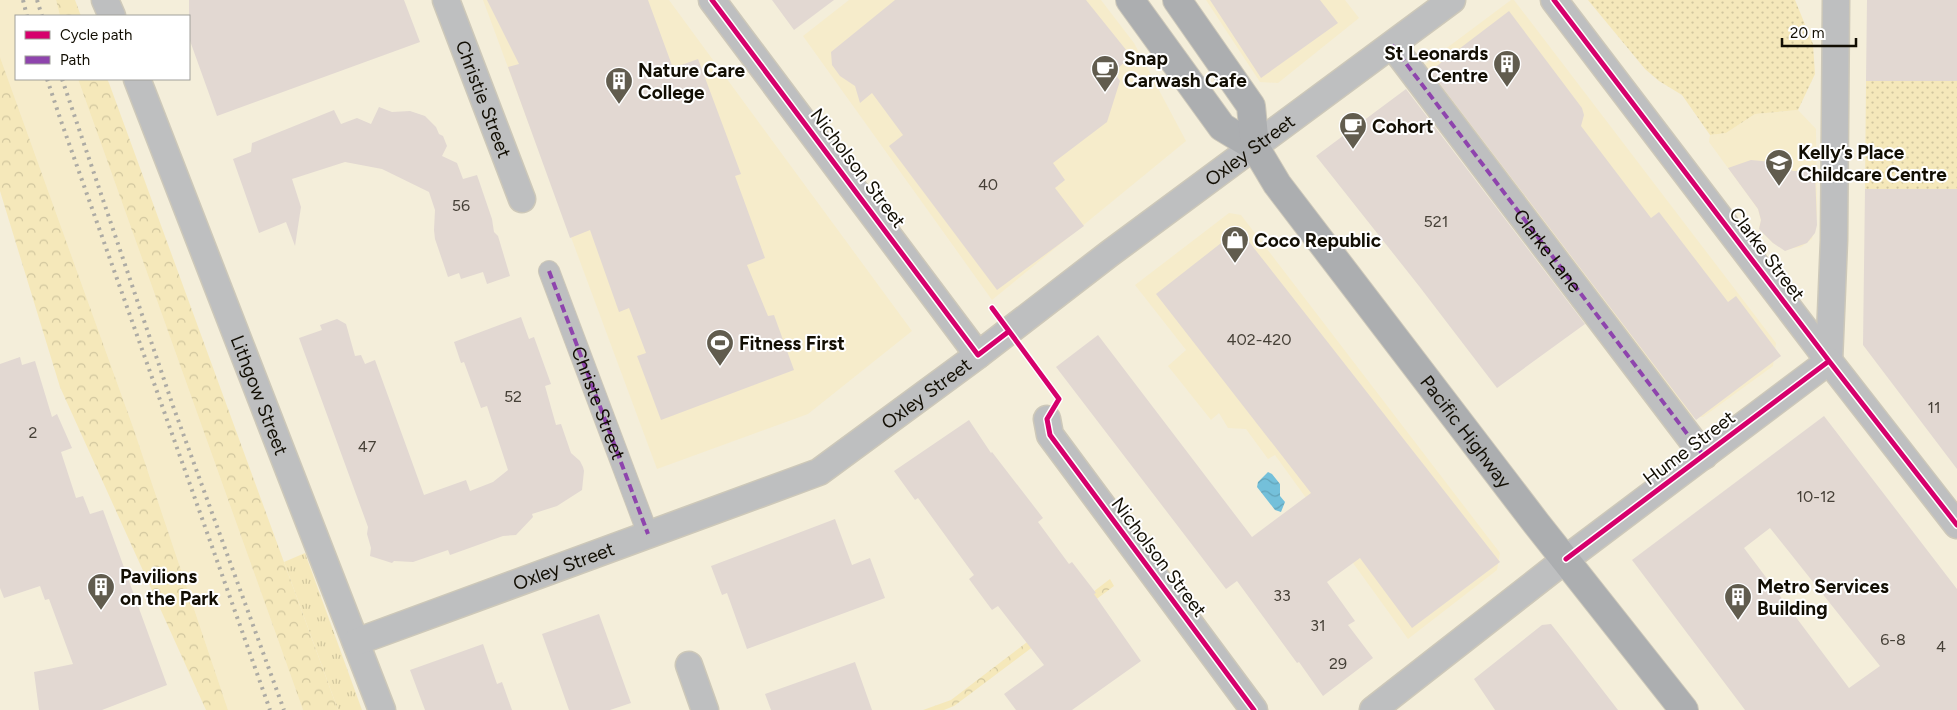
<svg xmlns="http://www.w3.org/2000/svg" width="1957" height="710" font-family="Figtree,sans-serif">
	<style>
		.built { fill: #f6eccb }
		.grass { fill: url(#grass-tufts) }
		.forest { fill: url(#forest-crowns) }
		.park { fill: url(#park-dots) }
		.water { fill: url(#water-waves) }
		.building { fill: #e2d8d2; fill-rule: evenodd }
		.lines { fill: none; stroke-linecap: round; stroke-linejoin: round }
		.pedestrian-casing { stroke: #cdc8b9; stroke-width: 22 }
		.minor-casing { stroke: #cdc8b9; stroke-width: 29 }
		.primary-casing { stroke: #cdc8b9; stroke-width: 30 }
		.pedestrian { stroke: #bebfc0; stroke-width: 20 }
		.minor { stroke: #bebfc0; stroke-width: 26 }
		.primary { stroke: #acaeb0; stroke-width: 28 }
		.rail { stroke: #adaba4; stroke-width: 4; stroke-dasharray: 2.5 5; stroke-linecap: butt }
		.quiet { stroke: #8e44ad; stroke-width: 4; stroke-dasharray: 8 4; stroke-linecap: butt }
		.cycleway-casing { stroke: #fff; stroke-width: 8 }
		.cycleway { stroke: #d6006c; stroke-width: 5 }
		.labels { text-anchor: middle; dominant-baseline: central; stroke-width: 4; stroke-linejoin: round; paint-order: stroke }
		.number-label { font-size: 16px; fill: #464037 }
		.poi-label { font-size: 19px; font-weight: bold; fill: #120e03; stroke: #fff; text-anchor: start }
		.street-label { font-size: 19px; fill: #120e03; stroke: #fff }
	</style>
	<defs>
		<pattern id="grass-tufts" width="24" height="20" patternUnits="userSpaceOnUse" patternTransform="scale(1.25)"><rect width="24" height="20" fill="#f5e8ba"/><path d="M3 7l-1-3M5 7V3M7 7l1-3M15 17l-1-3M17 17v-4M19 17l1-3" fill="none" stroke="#d1c69e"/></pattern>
		<pattern id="forest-crowns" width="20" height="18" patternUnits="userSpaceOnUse" patternTransform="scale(1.25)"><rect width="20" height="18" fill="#f5e8ba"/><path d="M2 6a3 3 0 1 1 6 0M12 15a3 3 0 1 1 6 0" fill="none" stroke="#d1c69e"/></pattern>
		<pattern id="park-dots" width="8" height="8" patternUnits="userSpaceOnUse" patternTransform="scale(1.25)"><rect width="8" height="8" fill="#f5e8ba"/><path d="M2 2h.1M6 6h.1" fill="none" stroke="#d1c69e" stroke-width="1.8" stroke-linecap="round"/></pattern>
		<pattern id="water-waves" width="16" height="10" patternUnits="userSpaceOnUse" patternTransform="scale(1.25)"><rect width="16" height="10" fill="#74c0da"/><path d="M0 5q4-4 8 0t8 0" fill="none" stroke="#63a4b9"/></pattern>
	</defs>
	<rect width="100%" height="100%" fill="#f4eeda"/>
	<!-- built -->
	<path class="built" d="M0 0H56L60 16H16V79H78L303 710H228L133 427 0 57Z
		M483 0H669L912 331 808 414 657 469Z
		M849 0H1101L1134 43 1186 141 992 300 803 36Z
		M1206 0H1345L1359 18 1278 83 1260 82Z
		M1511 0H1514L1776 343 1773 366 1703 417H1687L1420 68Z
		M1798 110 1816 129 1817 214 1812 239 1801 247 1787 249 1773 243 1762 232 1759 227 1761 221 1758 209 1709 142 1710 135 1726 133 1755 114Z
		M1229 213 1241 215 1500 553 1497 570 1408 639 1275 455 1268 459 1246 429 1228 428 1219 413 1211 420 1168 366 1186 350 1135 285Z"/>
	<!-- grass -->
	<path class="grass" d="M305 553 362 710H338L284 562Z"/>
	<!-- forest -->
	<path class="forest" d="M56 0H75L81 16H60Z
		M0 57 133 427 228 710H206L60 387 0 191Z
		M78 79H107L109 83 338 710H303Z
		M1110 579 1114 586 954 706 944 710H923L951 700Z"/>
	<!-- park -->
	<path class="park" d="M1588 0H1795L1813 44 1815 74 1798 110 1755 114 1726 133 1710 135 1682 95 1659 81 1645 69Z
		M1866 81H1957V189H1865Z"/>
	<!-- water -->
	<path class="water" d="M1268 472 1272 474 1280 484V496L1285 502 1281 512 1275 510 1257 487 1258 482Z"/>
	<!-- building -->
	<path class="building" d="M189 0H404L420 42 217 116 189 38Z
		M487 0H648L673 68 698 59 741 174 735 176 765 258 747 265 768 316 774 315 794 370 661 420 637 356 646 353 629 308 619 312 590 230 570 238 508 67 519 64Z
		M772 0H834L794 30Z
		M895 0H1086L1131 56 1114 72 1120 81 1107 122 1053 163 1065 180 1055 188 1084 226 997 290 889 146 903 135 872 93 860 103 855 86 840 76 832 65 831 52Z
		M1210 0H1320L1338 23 1261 78Z
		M1867 0H1957V81H1866Z
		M1509 11 1582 108 1584 115 1581 126 1651 218 1659 212 1728 302 1736 296 1781 356 1696 420 1430 71Z
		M1406 89 1585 324 1497 388 1419 286 1316 156Z
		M379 107 392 112 410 111 425 116 436 127 439 134 443 136 447 146 442 156 457 163 463 179 477 175 492 219 494 232 498 236 510 276 487 284 483 272 461 279 459 273 448 277 435 239 434 230 435 210 429 192 382 169 345 162 292 179 301 207 295 246 286 222 259 233 233 159 251 152 252 143 334 110 341 124 357 118 371 124Z
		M1751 160 1772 162 1793 171H1815L1817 225 1815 233 1807 243 1785 251 1773 243 1759 229 1761 220 1758 209 1728 168Z
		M1865 189H1957V469L1863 345Z
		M1239 229 1500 562 1412 628 1360 558 1327 582 1355 621 1348 625 1373 658 1323 696 1299 662 1297 663 1237 581 1226 589 1056 367 1098 335 1252 537 1311 493 1156 294Z
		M521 317 529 339 534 337 551 384 545 386 556 425 561 424 571 453 580 461 583 467 584 471 582 490 557 506 532 514 533 517 516 535 503 536 450 555 448 550 413 562 394 561 392 563 370 556 371 548 367 534 368 527 299 338 322 330 320 325 337 319 346 324 355 356 361 355 365 364 375 360 424 495 466 480 470 491 493 482 508 470 487 406 481 408 464 362 461 363 454 342Z
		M20 357 22 365 35 361 52 417 57 414 72 448 61 452 76 498 83 496 90 514 103 510 167 685 102 710H39L34 672 73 664 49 599 45 600 40 586 4 598 0 588V364Z
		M1824 416 1957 589V710H1745L1632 560ZM1770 528 1880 666 1849 688 1744 548Z
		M969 420 991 453 992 452 1043 518 1038 522 1069 564 1072 562 1096 593 1094 594 1141 661 1072 710H1016L1004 694 1044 665 998 606 992 610 969 579 974 575 918 498 915 500 894 471Z
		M835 519 852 565 870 558 885 598 747 649 727 593 722 595 711 566Z
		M599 614 631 703 610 710H569L542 634Z
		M1551 624 1570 648 1618 710H1495L1474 679 1542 625Z
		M483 644 497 684 502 682 512 710H425L410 670Z
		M855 662 872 710H771L765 694Z"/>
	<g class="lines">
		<defs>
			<path id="pedestrian" d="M549 271 648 534"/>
			<g id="minor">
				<path d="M105 0 112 16"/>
				<path id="s1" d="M446 0 522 199"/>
				<path d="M712 0 978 355"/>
				<path d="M1554 0 1829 361 1957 525"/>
				<path d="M1392 45 1704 456"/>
				<path id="s2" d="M137 79 382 710"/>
				<path d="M1829 361 1834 240 1836 0"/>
				<path d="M1047 419 1050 435 1254 710"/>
				<path id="s3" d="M356 642 819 472 978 355 1109 254 1452 0"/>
				<path d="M689 665 705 710"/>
				<path d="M1373 710 1566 559 1829 361"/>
			</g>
			<g id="primary">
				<path d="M1130 0 1222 127 1255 147"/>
				<path id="s4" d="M1177 0 1251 106 1255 147 1277 184 1536 523 1684 710"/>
			</g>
		</defs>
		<!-- pedestrian casing -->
		<use href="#pedestrian" class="pedestrian-casing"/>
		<!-- minor casing -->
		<use href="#minor" class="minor-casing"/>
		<!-- primary casing -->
		<use href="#primary" class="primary-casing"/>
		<!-- pedestrian -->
		<use href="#pedestrian" class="pedestrian"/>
		<!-- minor -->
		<use href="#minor" class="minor"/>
		<!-- primary -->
		<use href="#primary" class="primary"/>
		<!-- rail -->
		<path class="rail" d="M23 0 27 16
			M37 0 42 16
			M47 79 61 121 270 710
			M62 79 173 406 284 710"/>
		<!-- quiet -->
		<g class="quiet">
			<path id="s5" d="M1392 45 1704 456"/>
			<path id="s6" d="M549 271 648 534"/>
		</g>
		<defs>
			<path id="cycleway" d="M712 0 978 355 1008 332
				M1554 0 1829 361 1957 525
				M992 308 1059 399 1047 419 1050 435 1254 710
				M1566 559 1829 361"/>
		</defs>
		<!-- cycleway casing -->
		<use href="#cycleway" class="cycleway-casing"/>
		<!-- cycleway -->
		<use href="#cycleway" class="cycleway"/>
	</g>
	<!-- icons -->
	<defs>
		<symbol id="building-pin" viewBox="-11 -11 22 30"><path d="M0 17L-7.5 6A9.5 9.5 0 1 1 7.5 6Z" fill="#615c4e" stroke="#fff"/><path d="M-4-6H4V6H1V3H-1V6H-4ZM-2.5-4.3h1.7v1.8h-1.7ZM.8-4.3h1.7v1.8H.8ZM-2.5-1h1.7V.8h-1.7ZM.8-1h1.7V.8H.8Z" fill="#fff"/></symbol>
		<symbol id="cafe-pin" viewBox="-11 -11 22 30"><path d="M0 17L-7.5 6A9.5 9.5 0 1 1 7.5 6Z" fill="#615c4e" stroke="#fff"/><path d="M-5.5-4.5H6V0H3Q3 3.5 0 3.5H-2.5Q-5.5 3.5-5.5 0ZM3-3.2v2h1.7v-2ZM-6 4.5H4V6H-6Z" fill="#fff"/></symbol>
		<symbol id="school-pin" viewBox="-11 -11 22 30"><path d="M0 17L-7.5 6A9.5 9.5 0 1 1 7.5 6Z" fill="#615c4e" stroke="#fff"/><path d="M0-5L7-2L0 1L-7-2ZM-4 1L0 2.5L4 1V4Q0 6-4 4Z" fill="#fff"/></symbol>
		<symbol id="shop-pin" viewBox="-11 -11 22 30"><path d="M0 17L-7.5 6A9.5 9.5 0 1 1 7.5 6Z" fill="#615c4e" stroke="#fff"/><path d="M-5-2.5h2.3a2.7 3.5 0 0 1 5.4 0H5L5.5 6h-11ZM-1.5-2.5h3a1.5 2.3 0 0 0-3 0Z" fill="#fff"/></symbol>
		<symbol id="stadium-pin" viewBox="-11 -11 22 30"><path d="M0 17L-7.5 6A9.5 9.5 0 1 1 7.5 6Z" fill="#615c4e" stroke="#fff"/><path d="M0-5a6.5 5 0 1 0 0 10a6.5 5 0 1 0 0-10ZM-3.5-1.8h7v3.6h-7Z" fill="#fff"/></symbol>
	</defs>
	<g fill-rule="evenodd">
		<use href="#building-pin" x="1491" y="48" width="32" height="43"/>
		<use href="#cafe-pin" x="1089" y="53" width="32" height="43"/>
		<use href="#building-pin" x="603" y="65" width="32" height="43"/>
		<use href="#cafe-pin" x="1337" y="110" width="32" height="43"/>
		<use href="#school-pin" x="1763" y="147" width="32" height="43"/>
		<use href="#shop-pin" x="1219" y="224" width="32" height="43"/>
		<use href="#stadium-pin" x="704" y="327" width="32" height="43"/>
		<use href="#building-pin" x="85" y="571" width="32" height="43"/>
		<use href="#building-pin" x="1722" y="581" width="32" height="43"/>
	</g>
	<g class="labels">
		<!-- number labels -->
		<g class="number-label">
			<text x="988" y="184">40</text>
			<text x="461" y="205">56</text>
			<text x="1436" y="221">521</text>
			<text x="1259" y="339">402-420</text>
			<text x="513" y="396">52</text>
			<text x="1934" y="407">11</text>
			<text x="33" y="432">2</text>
			<text x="367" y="446">47</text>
			<text x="1816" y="496">10-12</text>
			<text x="1282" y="595">33</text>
			<text x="1318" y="625">31</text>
			<text x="1893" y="639">6-8</text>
			<text x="1941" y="646">4</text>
			<text x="1338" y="663">29</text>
		</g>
		<!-- poi labels -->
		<g class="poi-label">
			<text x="1488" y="53" text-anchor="end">St Leonards<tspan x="1488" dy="22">Centre</tspan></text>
			<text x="1124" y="58">Snap<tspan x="1124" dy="22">Carwash Cafe</tspan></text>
			<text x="638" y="70">Nature Care<tspan x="638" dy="22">College</tspan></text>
			<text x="1372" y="126">Cohort</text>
			<text x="1798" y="152">Kelly’s Place<tspan x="1798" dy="22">Childcare Centre</tspan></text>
			<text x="1254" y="240">Coco Republic</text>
			<text x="739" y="343">Fitness First</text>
			<text x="120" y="576">Pavilions<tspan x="120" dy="22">on the Park</tspan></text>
			<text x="1757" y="586">Metro Services<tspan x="1757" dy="22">Building</tspan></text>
		</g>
		<!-- street labels -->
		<g class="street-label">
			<text stroke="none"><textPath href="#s1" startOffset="106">Christie Street</textPath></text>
			<text stroke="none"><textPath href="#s3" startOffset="1031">Oxley Street</textPath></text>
			<text transform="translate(858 168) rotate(53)">Nicholson Street</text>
			<text stroke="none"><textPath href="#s5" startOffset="258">Clarke Lane</textPath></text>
			<text transform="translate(1767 254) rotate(53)">Clarke Street</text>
			<text stroke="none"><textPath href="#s3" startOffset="626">Oxley Street</textPath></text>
			<text stroke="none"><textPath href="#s2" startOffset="339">Lithgow Street</textPath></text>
			<text stroke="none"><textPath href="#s6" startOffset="141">Christe Street</textPath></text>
			<text stroke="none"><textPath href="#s4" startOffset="525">Pacific Highway</textPath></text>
			<text transform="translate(1689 448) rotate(-37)">Hume Street</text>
			<text transform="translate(1159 557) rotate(53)">Nicholson Street</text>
			<text stroke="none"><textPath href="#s3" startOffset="221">Oxley Street</textPath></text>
		</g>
	</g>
	<!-- legend -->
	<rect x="15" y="15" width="175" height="65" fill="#ffffff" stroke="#a09f9a"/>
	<rect x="25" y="31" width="25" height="8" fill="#d6006c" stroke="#a09f9a"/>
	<text x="60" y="40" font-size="15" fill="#120e03">Cycle path</text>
	<rect x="25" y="56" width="25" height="8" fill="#8e44ad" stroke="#a09f9a"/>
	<text x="60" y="65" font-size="15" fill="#120e03">Path</text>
	<!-- scale -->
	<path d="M1782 38v8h74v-8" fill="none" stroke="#120e03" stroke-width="2.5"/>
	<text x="1790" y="38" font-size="15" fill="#120e03" stroke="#ffffff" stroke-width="4" paint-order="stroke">20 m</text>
</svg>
